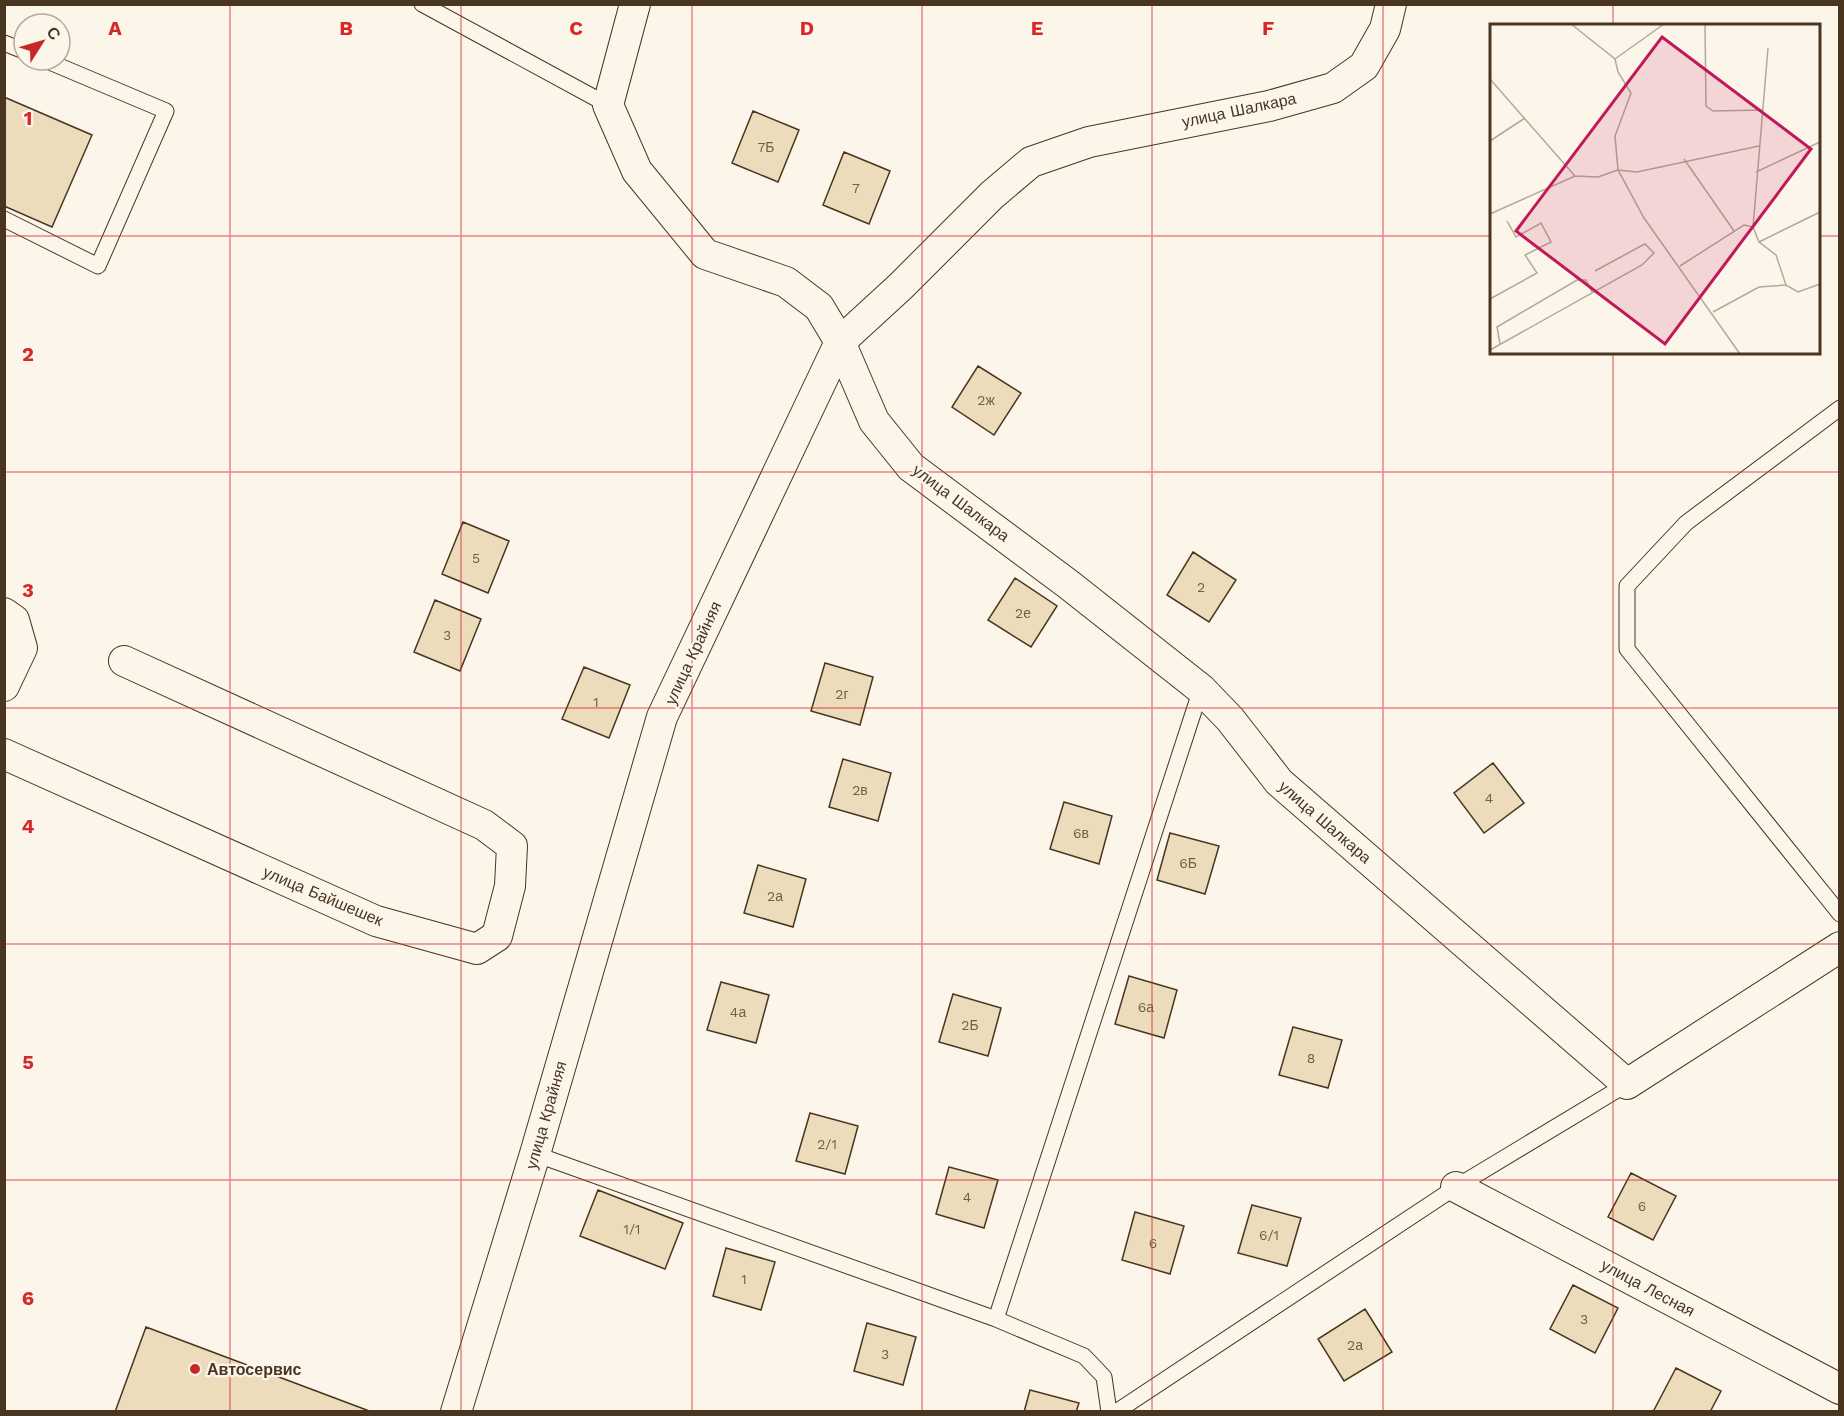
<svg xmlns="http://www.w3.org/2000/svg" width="1844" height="1416" font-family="'Work Sans',sans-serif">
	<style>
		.building { fill: #ecdcbc; stroke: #4a3520; stroke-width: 1.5 }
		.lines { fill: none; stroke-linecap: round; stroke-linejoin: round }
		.service-casing { stroke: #4a3520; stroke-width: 17 }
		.minor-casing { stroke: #4a3520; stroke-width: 32 }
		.service { stroke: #fbf6e9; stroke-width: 15 }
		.minor { stroke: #fbf6e9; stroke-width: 30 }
		.grid { fill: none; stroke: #d62828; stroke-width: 1.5; stroke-opacity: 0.55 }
		.poi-dot { fill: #c62828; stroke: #fbf6e9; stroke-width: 2 }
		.labels { text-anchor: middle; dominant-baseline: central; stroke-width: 4.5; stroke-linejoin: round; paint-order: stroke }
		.number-label { font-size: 14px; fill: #725f47 }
		.street-label { font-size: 16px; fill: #4a3520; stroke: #fbf6e9 }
		.poi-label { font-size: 16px; font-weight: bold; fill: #4a3520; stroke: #fbf6e9; text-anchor: start }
		.inset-road { fill: none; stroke: #b4a999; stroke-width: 1.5 }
		.view { fill: #c2185b; fill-opacity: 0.15; stroke: #c2185b; stroke-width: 3 }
		.inset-edge { fill: none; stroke: #4a3520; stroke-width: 3 }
		.grid-label { font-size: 20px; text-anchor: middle; font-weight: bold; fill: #d62828; stroke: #fbf6e9; stroke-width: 4.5; stroke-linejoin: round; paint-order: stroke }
	</style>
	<rect width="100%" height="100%" fill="#fbf6e9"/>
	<!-- building -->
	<path class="building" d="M4 97 92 135 52 227 4 206Z
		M753 111 799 130 778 182 732 163Z
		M844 152 890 171 869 224 823 205Z
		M978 366 1021 393 994 435 952 407Z
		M463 522 509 541 488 593 442 574Z
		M1193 552 1236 580 1209 622 1167 595Z
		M1015 578 1057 606 1031 647 988 620Z
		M435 600 481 619 460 671 414 652Z
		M825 663 873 677 860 725 811 711Z
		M584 667 630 685 609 738 562 719Z
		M843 759 891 773 878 821 829 807Z
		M1493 763 1524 803 1484 833 1454 793Z
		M1064 802 1112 816 1099 864 1050 849Z
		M1170 833 1219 846 1205 894 1157 880Z
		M758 865 806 879 793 927 744 913Z
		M1129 976 1177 990 1164 1038 1115 1024Z
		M721 982 769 995 756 1043 707 1030Z
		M953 994 1001 1008 988 1056 939 1042Z
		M1293 1027 1342 1040 1328 1088 1279 1075Z
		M810 1113 858 1126 845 1174 796 1161Z
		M949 1167 998 1180 984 1228 936 1214Z
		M1631 1173 1676 1196 1653 1240 1608 1217Z
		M598 1190 683 1223 665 1269 580 1236Z
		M1252 1205 1301 1218 1287 1266 1238 1253Z
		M1135 1212 1184 1226 1170 1274 1122 1260Z
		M726 1248 775 1262 761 1310 713 1296Z
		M1573 1285 1618 1308 1595 1353 1550 1329Z
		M1365 1309 1392 1352 1344 1381 1318 1339Z
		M867 1323 916 1337 903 1385 854 1371Z
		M146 1327 372 1412H115Z
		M1676 1368 1721 1391 1710 1412H1653Z
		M1030 1390 1079 1403 1076 1412H1024Z"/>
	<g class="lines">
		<defs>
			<path id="service" d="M422 4 608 105
				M4 43 24 51
				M4 219 98 266 166 111 45 60
				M1840 408 1686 523 1627 586V649L1840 914
				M535 1154 996 1319 1084 1356 1104 1377 1109 1412
				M996 1319 1201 689
				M1116 1412 1456 1187 1627 1084"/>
			<path id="minor" d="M1391 4 1385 29 1364 66 1333 88 1269 106 1089 142 1031 162 992 195 901 286 840 342 874 421 911 467 1068 584 1201 689 1230 719 1279 782 1627 1084 1840 947
				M4 613 14 620 22 648 4 686
				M4 754 376 921 477 949 497 936 510 886 512 846 484 825 124 661
				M1456 1187 1840 1389
				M456 1412 535 1154 662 717 840 342 819 307 786 282 705 254 637 171 608 105 635 4"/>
		</defs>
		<!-- service casing -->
		<use href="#service" class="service-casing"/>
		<!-- minor casing -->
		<use href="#minor" class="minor-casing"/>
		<!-- service -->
		<use href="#service" class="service"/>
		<!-- minor -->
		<use href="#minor" class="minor"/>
	</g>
	<!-- grid -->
	<path class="grid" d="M230 4V1412M461 4V1412M692 4V1412M922 4V1412M1152 4V1412M1383 4V1412M1613 4V26M4 236H1492M1818 236H1840M1613 352V1412M4 472H1840M4 708H1840M4 944H1840M4 1180H1840"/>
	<!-- markers -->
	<circle class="poi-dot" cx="195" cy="1369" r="6"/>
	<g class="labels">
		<!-- number labels -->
		<g class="number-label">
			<text x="766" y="147">7Б</text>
			<text x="856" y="188">7</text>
			<text x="986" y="400">2ж</text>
			<text x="476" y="558">5</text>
			<text x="1201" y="587">2</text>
			<text x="1023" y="613">2е</text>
			<text x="447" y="635">3</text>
			<text x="842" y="694">2г</text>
			<text x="596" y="702">1</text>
			<text x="860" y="790">2в</text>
			<text x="1489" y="798">4</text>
			<text x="1081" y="833">6в</text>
			<text x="1188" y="863">6Б</text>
			<text x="775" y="896">2а</text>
			<text x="1146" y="1007">6а</text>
			<text x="738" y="1012">4а</text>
			<text x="970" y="1025">2Б</text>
			<text x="1311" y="1058">8</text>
			<text x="827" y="1144">2/1</text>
			<text x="967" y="1197">4</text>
			<text x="1642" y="1206">6</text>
			<text x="632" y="1229">1/1</text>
			<text x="1269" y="1235">6/1</text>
			<text x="1153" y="1243">6</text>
			<text x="744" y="1279">1</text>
			<text x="1584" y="1319">3</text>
			<text x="1355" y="1345">2а</text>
			<text x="885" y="1354">3</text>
		</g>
		<!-- street labels -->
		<g class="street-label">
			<text transform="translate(1239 110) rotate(-12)">улица Шалкара</text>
			<text transform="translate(961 503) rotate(37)">улица Шалкара</text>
			<text transform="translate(693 653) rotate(-65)">улица Крайняя</text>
			<text transform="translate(1325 822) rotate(41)">улица Шалкара</text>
			<text transform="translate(323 896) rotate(23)">улица Байшешек</text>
			<text transform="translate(546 1115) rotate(-74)">улица Крайняя</text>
			<text transform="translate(1648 1288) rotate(28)">улица Лесная</text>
		</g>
		<!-- poi labels -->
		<g class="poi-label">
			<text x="207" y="1369">Автосервис</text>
		</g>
	</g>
	<!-- overview -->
	<g transform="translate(1490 24)">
		<rect width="330" height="330" fill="#fbf6e9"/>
		<path class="inset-road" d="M81 0 125 35 128 48 141 69 125 112 128 146 147 148 269 122M215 1 216 82 223 87 272 86M278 24 263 203 269 218 286 231 296 261M125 35 174 0M0 55 85 152 108 153 128 146 154 194 250 330M0 117 35 94M194 135 244 207M266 148 330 118M0 190 85 152M269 218 330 188M190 242 254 201 263 203M0 275 47 249 35 231 61 218 51 199 26 213 17 197M223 288 269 263 296 261 308 268 330 260M10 320 7 303 87 256H96L102 268M0 326 152 241 164 229 155 220 151 222 105 247"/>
		<path class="view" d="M172 13 321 125 175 320 26 207Z"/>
		<rect width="330" height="330" class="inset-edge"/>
	</g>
	<g class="grid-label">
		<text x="115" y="35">A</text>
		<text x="346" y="35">B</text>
		<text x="576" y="35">C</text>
		<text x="807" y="35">D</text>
		<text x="1037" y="35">E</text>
		<text x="1268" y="35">F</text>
		<text x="28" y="125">1</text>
		<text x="28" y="361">2</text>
		<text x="28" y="597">3</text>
		<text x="28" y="833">4</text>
		<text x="28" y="1069">5</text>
		<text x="28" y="1305">6</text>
	</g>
	<!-- border -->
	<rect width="1844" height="1416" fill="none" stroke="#4a3520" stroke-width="12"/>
	<!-- north arrow -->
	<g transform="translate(42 42) rotate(53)"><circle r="28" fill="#fbf6e9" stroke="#b4a999" stroke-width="1.5"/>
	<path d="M0-4.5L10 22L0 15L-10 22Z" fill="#c62828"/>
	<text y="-9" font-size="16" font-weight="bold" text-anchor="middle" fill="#4a3520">С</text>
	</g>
</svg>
